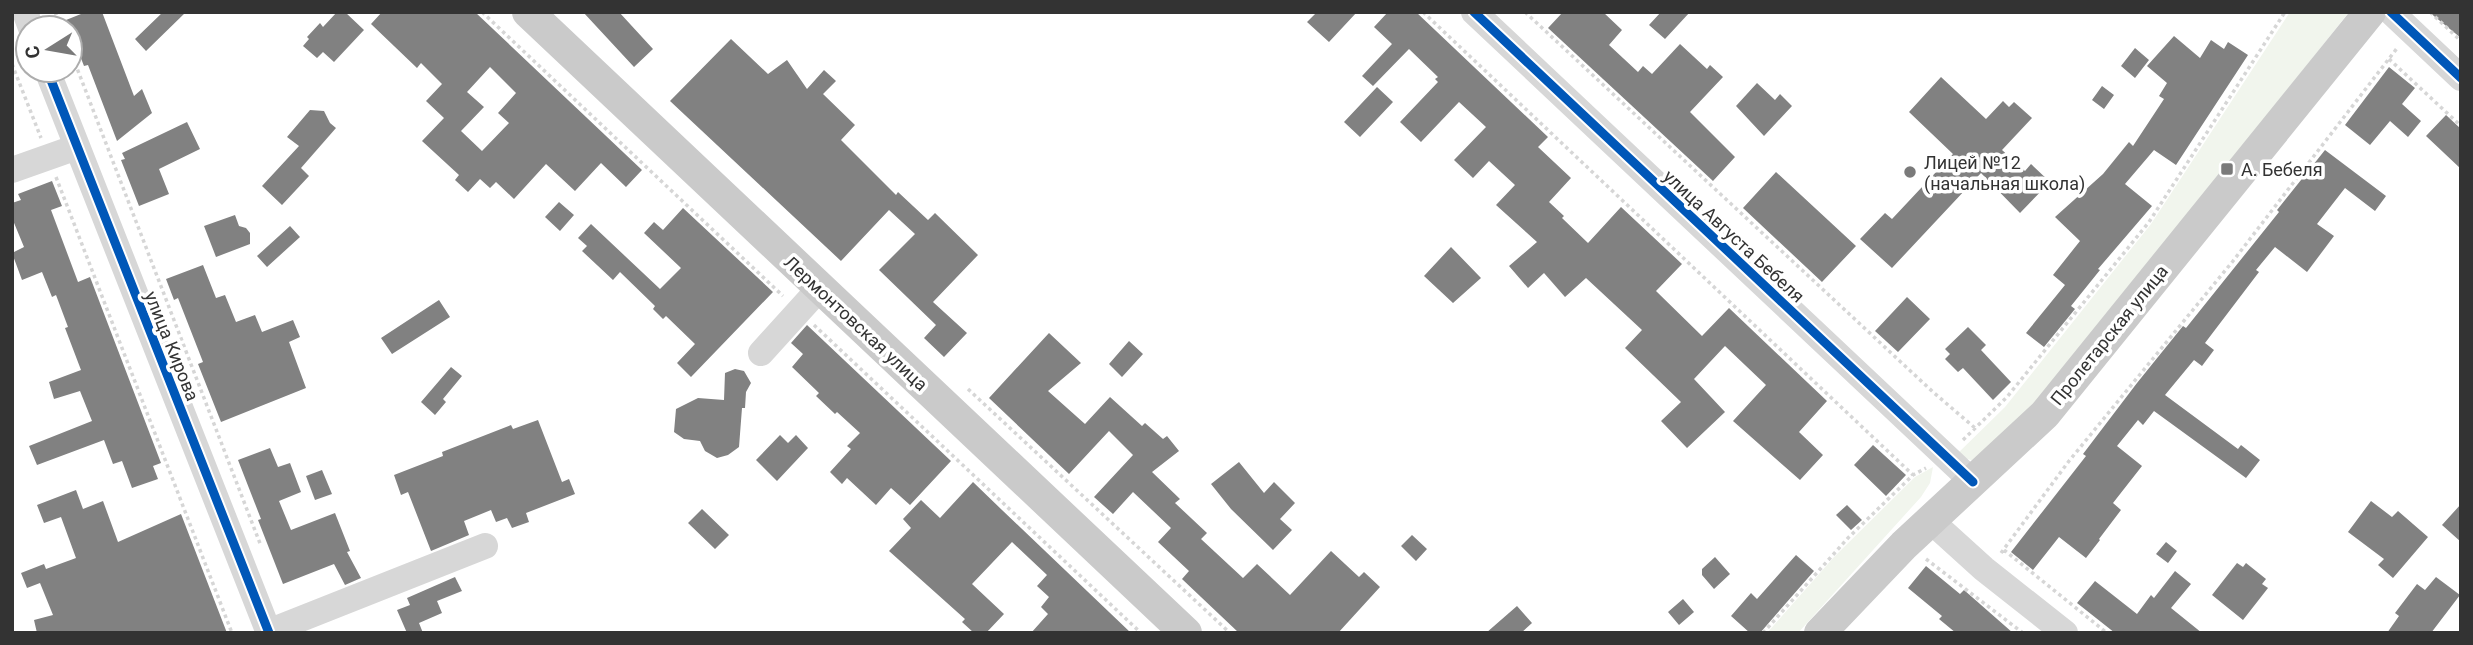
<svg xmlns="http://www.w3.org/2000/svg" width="2473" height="645" font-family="Roboto,sans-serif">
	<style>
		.green { fill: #f1f5ed }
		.building { fill: #818181; fill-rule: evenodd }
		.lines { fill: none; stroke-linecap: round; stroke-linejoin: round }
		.path { stroke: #d6d6d6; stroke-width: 3.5; stroke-dasharray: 3.5 3.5; stroke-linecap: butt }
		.minor { stroke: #d7d7d7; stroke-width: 26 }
		.major { stroke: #cacaca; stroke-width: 32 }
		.cycleway-casing { stroke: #fff; stroke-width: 13 }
		.cycleway { stroke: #0057b8; stroke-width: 9 }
		.poi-dot { fill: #7a7a7a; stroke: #fff; stroke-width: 2.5 }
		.labels { text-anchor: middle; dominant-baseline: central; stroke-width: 7; stroke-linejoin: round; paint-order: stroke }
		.poi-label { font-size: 18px; fill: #333; stroke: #fff; text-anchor: start }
		.street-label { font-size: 18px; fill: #333; stroke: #fff }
	</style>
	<rect width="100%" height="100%" fill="#fff"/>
	<!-- green -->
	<path class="green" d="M2290 12H2349L2022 424 1974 461 1956 455 2005 407 2151 224Z
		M1933 467 1930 483 1921 497 1798 633H1767L1834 557 1915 477Z"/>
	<!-- building -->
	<path class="building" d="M86 12H102L134 96 142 89 152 113 117 141 88 65 84 66 66 20Z
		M163 12H186L146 51 135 39Z
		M337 12H345L364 30 334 62 323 52 317 58 303 46 309 39 307 37 320 23 323 27Z
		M382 12H475L642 170 626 187 601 163 575 191 546 164 514 199 496 182 490 188 480 179 468 192 455 180 459 175 422 141 444 118 426 101 442 84 421 63 417 68 371 24ZM490 67 516 93 498 113 509 123 482 151 461 131 484 107 467 92Z
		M583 12H619L653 49 634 67Z
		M1317 12H1357L1329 42 1307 22Z
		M1388 12H1416L1548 137 1538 147 1571 178 1549 202 1564 216 1562 218 1588 243 1621 207 1682 264 1656 291 1702 336 1729 308 1827 401 1799 432 1823 455 1800 480 1733 421 1766 385 1725 346 1694 379 1725 412 1687 448 1661 421 1681 402 1625 348 1642 330 1586 278 1565 297 1544 273 1528 288 1509 266 1537 242 1496 205 1515 185 1489 161 1473 178 1454 160 1486 127 1459 102 1421 142 1400 122 1438 82 1435 79 1438 77 1409 49 1373 86 1362 76 1392 44 1374 27Z
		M1563 12H1603L1622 30 1609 45 1638 72 1643 66 1652 74 1680 44 1707 69 1710 65 1723 77 1690 112 1735 157 1713 181 1548 28Z
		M1661 12H1690L1665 39 1649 25Z
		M2429 12H2461V38Z
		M2174 36 2200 58 2211 40 2224 49 2228 42 2248 55 2176 165 2154 150 2125 184 2152 206 2098 269 2100 270 2071 306 2075 309 2044 347 2026 333 2065 285 2053 275 2080 241 2055 217 2103 174 2129 142 2133 146 2164 99 2159 96 2167 83 2147 66Z
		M731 39 768 74 787 60 807 89 824 70 836 81 823 94 855 125 841 140 896 195 898 192 928 220 935 213 978 255 933 302 967 333 944 357 924 338 936 325 879 270 915 234 889 210 841 261 670 101Z
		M2135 48 2149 60 2135 78 2121 66Z
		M2389 67 2415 88 2402 104 2421 121 2408 137 2390 121 2370 145 2345 125Z
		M1941 77 1986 119 2003 101 2009 107 2014 102 2032 118 2002 150 2025 171 2031 164 2050 182 2020 213 1981 173 1892 268 1860 239 1885 213 1892 219 1953 154 1909 112Z
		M1757 83 1775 100 1780 94 1792 106 1764 136 1736 106Z
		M2102 86 2114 95 2104 109 2092 100Z
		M1377 87 1393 102 1360 137 1344 122Z
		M310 110 324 111 330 123 336 128 301 168 309 176 282 205 262 186 299 146 287 137Z
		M2446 115 2461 129V169L2426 136Z
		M187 122 200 149 159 169 169 194 139 206 121 160 125 159 122 153Z
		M2325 150 2386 196 2375 211 2345 188 2317 224 2334 236 2307 272 2275 247 2256 270 2259 272 2205 343 2214 350 2202 366 2194 360 2165 395 2238 449 2241 445 2260 460 2246 478 2154 411 2143 425 2138 420 2117 446 2142 466 2113 503 2121 510 2099 539 2100 540 2086 558 2059 537 2033 570 2011 552 2086 456 2083 454 2137 383 2183 326 2186 328 2279 212 2277 210Z
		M1776 172 1856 246 1822 282 1743 208Z
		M52 181 62 206 51 210 78 282 90 277 161 463 153 466 158 479 132 488 122 461 113 464 104 440 37 465 29 446 92 421 80 391 54 399 49 382 81 370 65 328 68 327 56 295 52 297 42 272 22 280 12 253 24 247 12 218V203L21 200 18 194Z
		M559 202 574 215 560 231 545 217Z
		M683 208 773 292 691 377 677 363 695 344 666 316 663 319 653 309 655 306 620 272 613 280 582 251 587 246 578 238 591 224 660 289 681 268 644 233 654 222 663 230Z
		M235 215 239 226 246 228 250 233V244L216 257 204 226Z
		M290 226 300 237 267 267 257 256Z
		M1451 247 1481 278 1453 303 1424 276Z
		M203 265 216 298 225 295 236 322 255 315 262 332 293 320 300 337 289 342 306 388 221 422 198 364 203 362 178 298 174 300 166 279Z
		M1907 297 1930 319 1898 352 1875 331Z
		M439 300 450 317 392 354 381 338Z
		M807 325 951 461 910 505 891 488 876 505 847 478 842 484 830 472 851 449 847 446 860 433 837 412 835 414 816 396 819 393 792 367 803 354 791 343Z
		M1968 327 1986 345 1981 350 2011 382 1993 400 1963 368 1958 372 1945 359 1950 354 1945 349Z
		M1049 333 1081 363 1048 391 1085 424 1110 397 1142 426 1145 423 1163 439 1167 436 1179 451 1152 472 1180 499 1175 503 1207 533 1201 539 1243 578 1257 564 1290 595 1331 551 1359 577 1364 572 1380 587 1338 633H1239L1182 579 1189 571 1158 542 1171 528 1133 492 1113 514 1094 497 1133 455 1109 431 1069 474 989 398Z
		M1129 341 1143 354 1122 377 1109 364Z
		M451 367 462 376 443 399 446 402 435 415 421 402Z
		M735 369 744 371 751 383 746 392 745 408H742L739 447 728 455 717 458 705 451 700 441 684 439 674 432 676 409 698 398 724 400 725 373Z
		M538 420 562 482 569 479 575 494 526 513 529 522 512 528 507 518 496 522 491 510 464 521 469 535 431 551 408 492 401 495 394 475 443 456 442 452 511 425 513 429Z
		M780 435 788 443 796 435 808 448 777 481 756 460Z
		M1873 445 1906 475 1886 496 1854 465Z
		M270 448 278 467 290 463 301 492 279 501 291 530 335 513 350 551 347 552 361 578 345 585 334 564 283 584 258 520 261 519 238 460Z
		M1239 462 1264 493 1274 482 1295 503 1280 519 1292 530 1273 550 1231 509 1211 484Z
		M322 470 332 494 315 500 306 476Z
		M973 482 1002 510 1131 633H1031L1048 614 1041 607 1049 597 1037 586 1047 575 1012 542 972 584 1004 614 986 633H974L962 622 965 619 889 551 911 528 903 519 921 500 940 518Z
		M76 490 83 509 103 501 118 542 181 514 227 633H37L34 620 53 615 40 583 27 588 21 573 44 564 46 569 76 558 61 517 44 523 37 505Z
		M2371 501 2392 517 2398 511 2428 537 2393 578 2378 565 2384 559 2348 532Z
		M2461 504V542L2442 525Z
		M1847 505 1862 520 1851 530 1836 515Z
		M702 509 729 535 715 549 688 523Z
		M1412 535 1427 549 1416 561 1401 546Z
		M2166 542 2177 551 2168 563 2156 554Z
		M1796 555 1814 571 1760 633H1750L1731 616 1751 593 1757 599Z
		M1715 557 1730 574 1714 589 1702 575V569Z
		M2237 563 2243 567 2246 563 2266 579 2262 584 2268 588 2243 620 2212 595Z
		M1926 566 1960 594 1964 590 2013 633H1956L1939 619 1942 616 1908 588Z
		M2175 571 2191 584 2171 608 2202 633H2115L2077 603 2095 581 2137 614 2151 595 2154 598Z
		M455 577 462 591 437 601 442 613 419 623 423 633H407L397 610 410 605 407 598Z
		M2436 577 2460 595 2431 633H2387L2399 616 2395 613 2417 584 2425 590Z
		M1683 599 1694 612 1679 625 1668 612Z
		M1517 606 1532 623 1521 633H1486Z"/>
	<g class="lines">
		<!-- path -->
		<path class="path" d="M55 12 62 28
			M482 12 783 296
			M1423 12 1913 475
			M1525 12 1933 392 1975 428
			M2430 12 2461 41
			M70 50 261 546
			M2389 59 2461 126
			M12 64 41 138
			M56 177 232 633
			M814 325 1141 633
			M968 389 1230 633
			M1963 440 2007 397 2149 222 2285 12
			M2004 550 2107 633
			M2001 553 2069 461 2233 261 2398 47
			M1926 559 2023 633
			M1763 633 1848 538 1913 475 1926 468"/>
		<!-- minor -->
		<path class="minor" d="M25 12 31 28
			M1474 12 1973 482
			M2391 12 2461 78
			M47 70 269 633
			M12 170 77 147
			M761 353 819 289
			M1931 521 1984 569 2065 633
			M268 632 485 546"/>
		<!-- major -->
		<path class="major" d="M528 12 1186 633
			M1820 633 1904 545 2045 414 2370 12"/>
		<defs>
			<path id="cycleway" d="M1474 12 1973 482
				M2391 12 2461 78
				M47 70 269 633"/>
		</defs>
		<!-- cycleway casing -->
		<use href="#cycleway" class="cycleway-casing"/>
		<!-- cycleway -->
		<use href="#cycleway" class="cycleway"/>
	</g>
	<!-- markers -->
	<g class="poi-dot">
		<rect x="2220" y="162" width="14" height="14" rx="3.5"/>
		<circle cx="1910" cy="172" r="7"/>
	</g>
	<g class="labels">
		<!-- poi labels -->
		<g class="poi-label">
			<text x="1924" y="162">Лицей №12<tspan x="1924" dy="21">(начальная школа)</tspan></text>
			<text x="2241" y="169">А. Бебеля</text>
		</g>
		<!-- street labels -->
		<g class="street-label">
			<text transform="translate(1734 236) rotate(43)">улица Августа Бебеля</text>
			<text transform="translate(856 323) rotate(43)">Лермонтовская улица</text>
			<text transform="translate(2109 335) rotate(-51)">Пролетарская улица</text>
			<text transform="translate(172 346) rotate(68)">улица Кирова</text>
		</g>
	</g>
	<!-- border -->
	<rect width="2473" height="645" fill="none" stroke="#333333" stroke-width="28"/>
	<!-- north arrow -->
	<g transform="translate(49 49) rotate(259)"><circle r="33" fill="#ffffff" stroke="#adadad" stroke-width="2"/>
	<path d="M0-5L12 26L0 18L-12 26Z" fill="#7a7a7a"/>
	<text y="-10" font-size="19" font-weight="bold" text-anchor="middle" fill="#333333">С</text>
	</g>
</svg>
